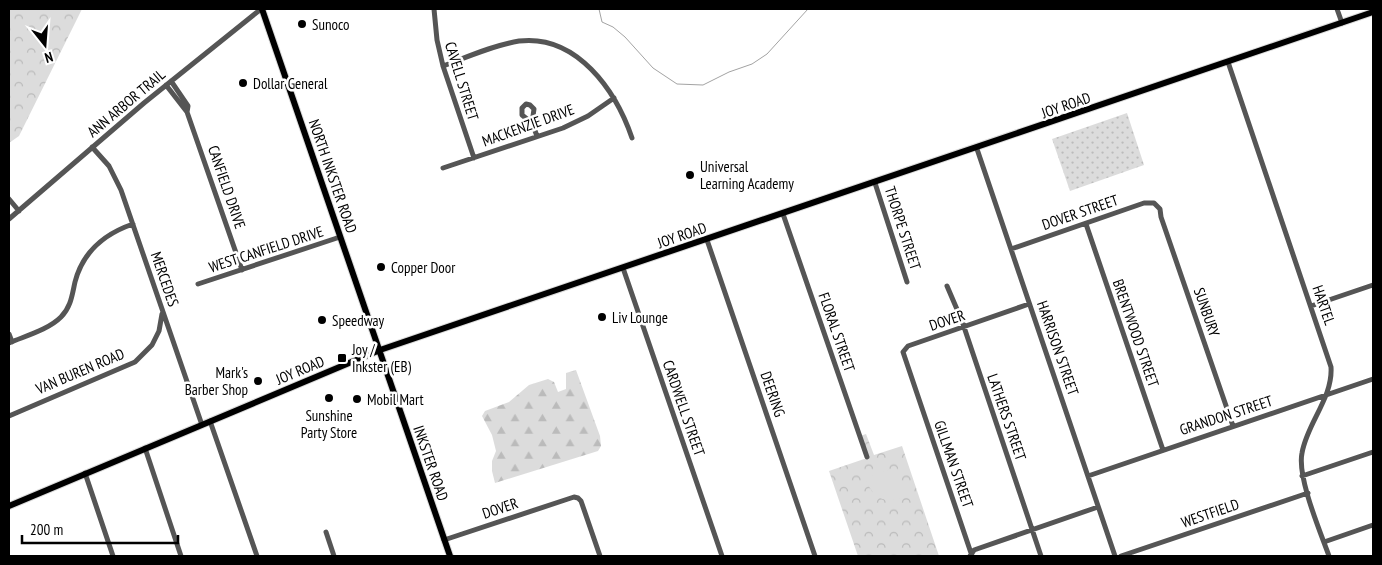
<svg xmlns="http://www.w3.org/2000/svg" width="1382" height="565" font-family="'PT Sans Narrow',sans-serif">
	<style>
		.grass { fill: url(#grass-dots) }
		.forest { fill: url(#forest-firs) }
		.park { fill: url(#park-crowns) }
		.garden { fill: #dcdcdc }
		.lines { fill: none; stroke-linecap: round; stroke-linejoin: round }
		.stream { stroke: #a3a3a3; stroke-width: 1 }
		.major-casing { stroke: #dbdbdb; stroke-width: 8 }
		.minor { stroke: #555; stroke-width: 5 }
		.major { stroke: #000; stroke-width: 6 }
		.poi-dot { fill: #000; stroke: #fff; stroke-width: 2 }
		.labels { text-anchor: middle; dominant-baseline: central; stroke-width: 5; stroke-linejoin: round; paint-order: stroke }
		.poi-label { font-size: 15px; fill: #000; stroke: #fff; text-anchor: start }
		.street-label { font-size: 15px; fill: #000; stroke: #fff }
	</style>
	<defs>
		<pattern id="grass-dots" width="8" height="8" patternUnits="userSpaceOnUse" patternTransform="scale(1.25)"><rect width="8" height="8" fill="#dcdcdc"/><path d="M2 2h.1M6 6h.1" fill="none" stroke="#bbb" stroke-width="1.8" stroke-linecap="round"/></pattern>
		<pattern id="forest-firs" width="22" height="20" patternUnits="userSpaceOnUse" patternTransform="scale(1.25)"><rect width="22" height="20" fill="#dcdcdc"/><path d="M5 1l3.5 6h-7zM16 11l3.5 6h-7z" fill="#bbb"/></pattern>
		<pattern id="park-crowns" width="20" height="18" patternUnits="userSpaceOnUse" patternTransform="scale(1.25)"><rect width="20" height="18" fill="#dcdcdc"/><path d="M2 6a3 3 0 1 1 6 0M12 15a3 3 0 1 1 6 0" fill="none" stroke="#bbb"/></pattern>
	</defs>
	<rect width="100%" height="100%" fill="#fff"/>
	<!-- grass -->
	<path class="grass" d="M1127 113 1144 165 1070 191 1052 139Z"/>
	<!-- forest -->
	<path class="forest" d="M576 370 600 436 601 446 598 451 495 483 492 471V461L496 451 492 435 482 416 485 411 509 402 529 385 548 379 554 382 558 392 566 389V373Z"/>
	<!-- park -->
	<path class="park" d="M9 9H82L19 136 9 143Z
		M866 434 874 455 902 446 939 556H858L829 471 867 458 860 436Z"/>
	<!-- garden -->
	<path class="garden" d="M896 467 906 497C884 504 874 500 865 478Z"/>
	<g class="lines">
		<!-- stream -->
		<path class="stream" d="M599 9 602 22 613 27 625 37 653 68 677 84 703 85 729 72 752 64 767 54 808 9"/>
		<defs>
			<path id="major" d="M262 9 450 556
				M9 506 380 350 1373 12"/>
		</defs>
		<!-- major casing -->
		<use href="#major" class="major-casing"/>
		<!-- minor -->
		<path class="minor" d="M434 9 437 40 443 66 474 158
			M1337 9 1342 23
			M1228 62 1331 367C1333 398 1307 423 1302 453 1297 477 1320 531 1329 556
			M443 66C467 57 494 45 519 41 577 34 616 91 632 138
			M171 81 188 106 187 112 242 270
			M166 85 187 112
			M532 123 522 115V108L526 104 530 105 534 109 532 123 537 136
			M92 147 109 166 121 190 202 425
			M977 149 1115 556
			M443 168 563 128 588 116 614 98
			M875 183 907 282
			M9 199 19 211
			M783 214 867 457
			M9 219 144 103 261 9
			M1086 224 1163 450
			M707 240 815 556
			M1011 249 1144 203H1154L1160 209 1161 217 1233 426
			M623 268 722 556
			M198 284 340 237
			M947 286 962 321 1041 556
			M1311 306 1373 285
			M9 334 12 342
			M9 343C25 336 48 330 61 317 71 307 72 295 75 282 83 251 104 234 133 224
			M9 416 135 362 152 345 159 331 162 314
			M210 421 257 556
			M145 448 181 556
			M85 473 113 556
			M1088 476 1373 379
			M1302 476 1373 452
			M326 532 334 556
			M444 540 574 497 578 498 581 501 600 556
			M1324 542 1373 525
			M970 556 974 550 1098 507
			M972 556 903 352 908 346 1029 304
			M1121 556 1308 493"/>
		<!-- major -->
		<use href="#major" class="major"/>
	</g>
	<!-- markers -->
	<g class="poi-dot">
		<circle cx="302" cy="24" r="5"/>
		<circle cx="243" cy="83" r="5"/>
		<circle cx="690" cy="175" r="5"/>
		<circle cx="381" cy="267" r="5"/>
		<circle cx="602" cy="317" r="5"/>
		<circle cx="322" cy="320" r="5"/>
		<rect x="337" y="353" width="10" height="10" rx="2.5"/>
		<circle cx="258" cy="381" r="5"/>
		<circle cx="329" cy="398" r="5"/>
		<circle cx="357" cy="399" r="5"/>
	</g>
	<g class="labels">
		<!-- poi labels -->
		<g class="poi-label">
			<text x="312" y="24">Sunoco</text>
			<text x="253" y="83">Dollar General</text>
			<text x="700" y="166">Universal<tspan x="700" dy="17">Learning Academy</tspan></text>
			<text x="391" y="267">Copper Door</text>
			<text x="612" y="317">Liv Lounge</text>
			<text x="332" y="320">Speedway</text>
			<text x="352" y="349">Joy /<tspan x="352" dy="17">Inkster (EB)</tspan></text>
			<text x="248" y="372" text-anchor="end">Mark's<tspan x="248" dy="17">Barber Shop</tspan></text>
			<text x="367" y="399">Mobil Mart</text>
			<text x="329" y="415" text-anchor="middle">Sunshine<tspan x="329" dy="17">Party Store</tspan></text>
		</g>
		<!-- street labels -->
		<g class="street-label">
			<text transform="translate(462 81) rotate(73)">CAVELL STREET</text>
			<text transform="translate(126 103) rotate(-40)">ANN ARBOR TRAIL</text>
			<text transform="translate(1066 105) rotate(-19)">JOY ROAD</text>
			<text transform="translate(528 125) rotate(-20)">MACKENZIE DRIVE</text>
			<text transform="translate(333 176) rotate(71)">NORTH INKSTER ROAD</text>
			<text transform="translate(227 187) rotate(71)">CANFIELD DRIVE</text>
			<text transform="translate(1080 212) rotate(-19)">DOVER STREET</text>
			<text transform="translate(903 228) rotate(72)">THORPE STREET</text>
			<text transform="translate(682 235) rotate(-19)">JOY ROAD</text>
			<text transform="translate(266 249) rotate(-18)">WEST CANFIELD DRIVE</text>
			<text transform="translate(165 279) rotate(71)">MERCEDES</text>
			<text transform="translate(1324 305) rotate(71)">HARTEL</text>
			<text transform="translate(1207 312) rotate(71)">SUNBURY</text>
			<text transform="translate(947 320) rotate(-19)">DOVER</text>
			<text transform="translate(837 332) rotate(71)">FLORAL STREET</text>
			<text transform="translate(1136 333) rotate(71)">BRENTWOOD STREET</text>
			<text transform="translate(1058 348) rotate(71)">HARRISON STREET</text>
			<text transform="translate(300 370) rotate(-23)">JOY ROAD</text>
			<text transform="translate(80 371) rotate(-23)">VAN BUREN ROAD</text>
			<text transform="translate(773 394) rotate(71)">DEERING</text>
			<text transform="translate(684 408) rotate(71)">CARDWELL STREET</text>
			<text transform="translate(1226 415) rotate(-18)">GRANDON STREET</text>
			<text transform="translate(1007 417) rotate(71)">LATHERS STREET</text>
			<text transform="translate(431 463) rotate(71)">INKSTER ROAD</text>
			<text transform="translate(954 464) rotate(71)">GILLMAN STREET</text>
			<text transform="translate(500 508) rotate(-19)">DOVER</text>
			<text transform="translate(1210 513) rotate(-19)">WESTFIELD</text>
		</g>
	</g>
	<!-- border -->
	<rect width="1382" height="565" fill="none" stroke="#000000" stroke-width="20"/>
	<!-- north arrow -->
	<g transform="translate(45 45) rotate(163)" stroke="#ffffff" stroke-width="4" paint-order="stroke">
	<path d="M0-4L9 19L0 12L-9 19Z" fill="#000000"/>
	<text y="-8" font-size="14" font-weight="bold" text-anchor="middle" fill="#000000">N</text>
	</g>
	<!-- scale -->
	<path d="M22 535v8h156v-8" fill="none" stroke="#000000" stroke-width="2.5"/>
	<text x="30" y="535" font-size="15" fill="#000000" stroke="#ffffff" stroke-width="4" paint-order="stroke">200 m</text>
</svg>
